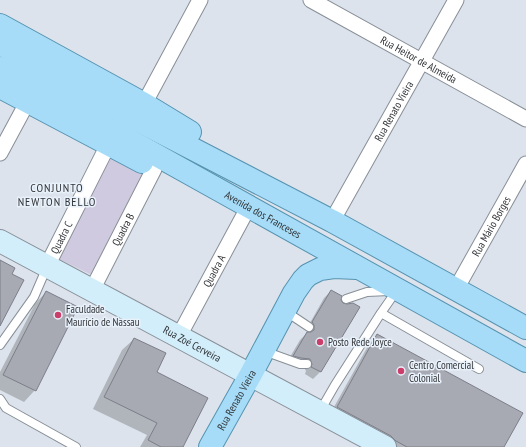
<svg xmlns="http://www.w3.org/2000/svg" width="526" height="447" font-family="'PT Sans Narrow',sans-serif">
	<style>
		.green { fill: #d0cae1 }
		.shadow { fill: #0003 }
		.building { fill: #a7a9b3; stroke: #7c7e88 }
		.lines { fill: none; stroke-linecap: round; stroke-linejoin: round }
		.lane-casing { stroke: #888f97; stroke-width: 10 }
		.street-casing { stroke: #888f97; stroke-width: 17 }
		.secondary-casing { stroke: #888f97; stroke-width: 24 }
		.primary-casing { stroke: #5693b0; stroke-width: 24 }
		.lane { stroke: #fff; stroke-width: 8 }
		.street { stroke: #fff; stroke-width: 15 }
		.secondary { stroke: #d2eefb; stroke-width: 22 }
		.primary { stroke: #a6dcf7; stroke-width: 22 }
		.poi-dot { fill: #cb3e6a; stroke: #e9f1fa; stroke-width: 1.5 }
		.labels { text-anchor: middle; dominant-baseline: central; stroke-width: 3; stroke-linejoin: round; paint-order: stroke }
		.street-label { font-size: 11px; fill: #323538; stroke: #e9f1fa }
		.poi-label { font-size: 11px; fill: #323538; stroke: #e9f1fa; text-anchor: start }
		.neighbourhood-label { font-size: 12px; letter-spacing: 1px; fill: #323538; stroke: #e9f1fa }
	</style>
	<rect width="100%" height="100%" fill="#dce3ec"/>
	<!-- green -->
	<path class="green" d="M111 157 144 173 92 275 59 259Z"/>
	<!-- shadow -->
	<path class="shadow" d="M331 291 342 304 358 307 320 372 313 379 305 374 306 371 303 366 287 362 300 340 308 332 306 330 324 298Z
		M46 292 35 390 24 402 0 390V372L35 304Z
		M377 336 503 447H385L329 416 369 344Z
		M134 339 155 372 182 447H140L147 435 93 409 122 350Z"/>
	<!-- building -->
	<path class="building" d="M0 260 15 268 12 274 24 280 0 326Z
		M331 290 342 296 341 300 343 303 347 304 353 303 360 307 321 372 311 367 312 364 310 359 301 358 293 356 307 332H311L314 330V325L312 322Z
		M46 291 78 307 36 391 3 375Z
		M377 334 523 413 504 447H407L396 441 391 436 337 407Z
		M134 338 166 353 157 372 208 398 183 447H161L148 440 157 423 104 397Z"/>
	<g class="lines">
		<defs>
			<path id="lane" d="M346 299 367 292 389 291
				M285 311 309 327
				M381 313 397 290
				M0 345 34 297 47 267
				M264 351 300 364H307
				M0 399 6 408 76 447
				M320 411 335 385 381 313 479 369"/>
			<g id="street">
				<path id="s1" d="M311 0 526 119"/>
				<path d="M144 104 200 0"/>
				<path d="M0 153 28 101"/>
				<path id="s2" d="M332 221 456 0"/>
				<path id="s3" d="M47 266 108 145"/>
				<path id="s4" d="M456 289 526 164"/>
				<path id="s5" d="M92 290 154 169"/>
				<path id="s6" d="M179 336 249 206"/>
			</g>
			<g id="secondary">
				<path id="s7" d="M0 241 385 447"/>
			</g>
			<g id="primary">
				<path d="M0 25 144 104 190 132"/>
				<path d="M0 44 137 120 332 221 526 328"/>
				<path id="s8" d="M0 68 526 361"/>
				<path d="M0 87 142 162"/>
				<path id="s9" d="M210 447 251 374 294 293 303 280 308 275 320 269 334 267 357 268"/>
			</g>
		</defs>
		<!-- lane casing -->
		<use href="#lane" class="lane-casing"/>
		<!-- street casing -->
		<use href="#street" class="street-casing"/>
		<!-- secondary casing -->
		<use href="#secondary" class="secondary-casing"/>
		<!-- primary casing -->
		<use href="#primary" class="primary-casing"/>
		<!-- lane -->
		<use href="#lane" class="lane"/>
		<!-- street -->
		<use href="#street" class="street"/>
		<!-- secondary -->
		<use href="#secondary" class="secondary"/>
		<!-- primary -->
		<use href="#primary" class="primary"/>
	</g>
	<!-- markers -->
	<g class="poi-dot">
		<circle cx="58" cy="315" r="4"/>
		<circle cx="320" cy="342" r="4"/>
		<circle cx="401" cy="371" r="4"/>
	</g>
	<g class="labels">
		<!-- street labels -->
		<g class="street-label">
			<text stroke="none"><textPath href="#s1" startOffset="123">Rua Heitor de Almeida</textPath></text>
			<text stroke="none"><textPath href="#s2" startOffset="126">Rua Renato Vieira</textPath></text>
			<text stroke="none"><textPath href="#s8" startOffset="301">Avenida dos Franceses</textPath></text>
			<text stroke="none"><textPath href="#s4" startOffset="72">Rua Mário Borges</textPath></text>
			<text stroke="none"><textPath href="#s5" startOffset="68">Quadra B</textPath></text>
			<text stroke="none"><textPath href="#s3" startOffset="32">Quadra C</textPath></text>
			<text stroke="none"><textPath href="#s6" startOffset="74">Quadra A</textPath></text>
			<text stroke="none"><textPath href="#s7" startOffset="218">Rua Zoé Cerveira</textPath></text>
			<text stroke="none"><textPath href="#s9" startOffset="54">Rua Renato Vieira</textPath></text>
		</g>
		<!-- poi labels -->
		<g class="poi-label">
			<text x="66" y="309">Faculdade<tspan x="66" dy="13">Maurício de Nassau</tspan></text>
			<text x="328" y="342">Posto Rede Joyce</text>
			<text x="409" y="365">Centro Comercial<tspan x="409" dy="13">Colonial</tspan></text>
		</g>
		<!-- neighbourhood labels -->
		<g class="neighbourhood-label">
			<text x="57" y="187">CONJUNTO<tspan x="57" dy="14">NEWTON BELLO</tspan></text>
		</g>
	</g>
</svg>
